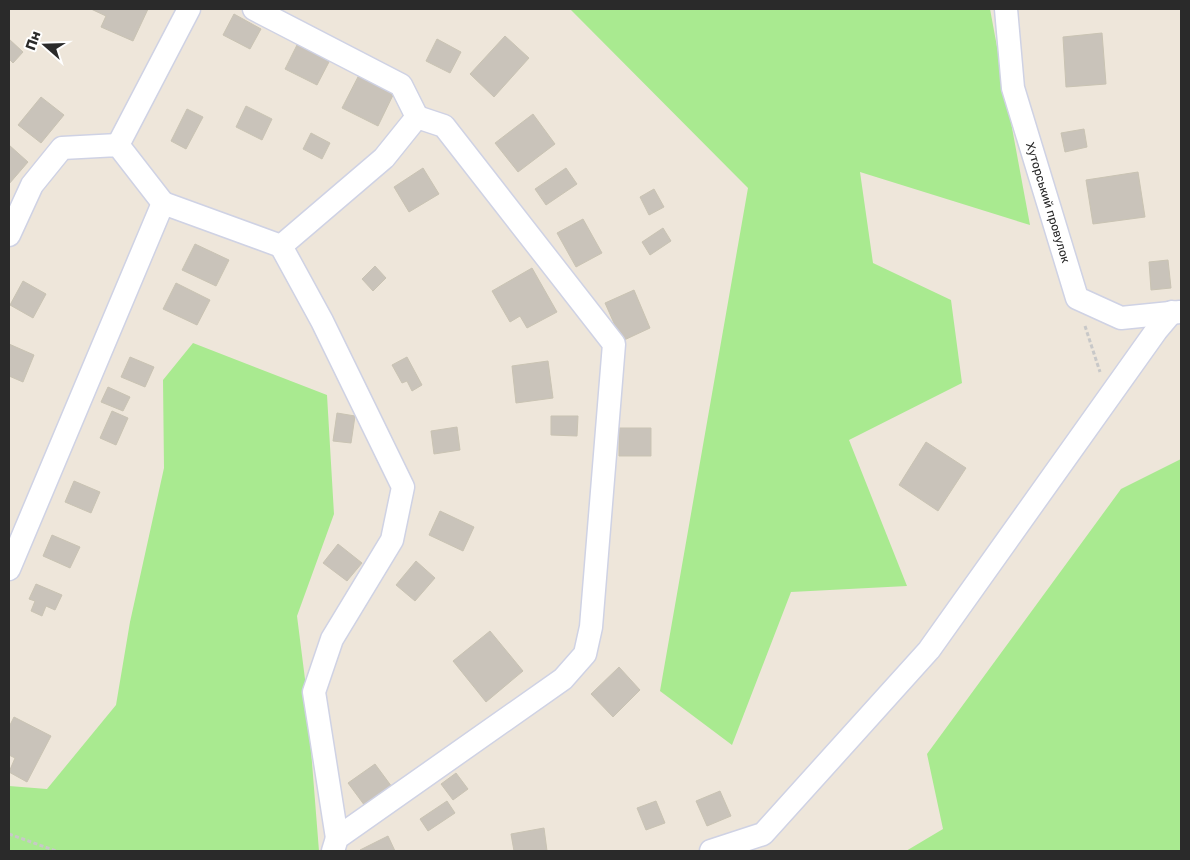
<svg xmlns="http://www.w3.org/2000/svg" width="1190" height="860" font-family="Rubik,sans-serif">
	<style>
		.green { fill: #a9ea90 }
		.building { fill: #c9c3ba; stroke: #c9c3b3 }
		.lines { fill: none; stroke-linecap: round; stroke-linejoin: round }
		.minor-casing { stroke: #cfd2e4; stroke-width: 25 }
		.path { stroke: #c8c8c8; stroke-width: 3; stroke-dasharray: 4 2.5; stroke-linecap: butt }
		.minor { stroke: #fff; stroke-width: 22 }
		.labels { text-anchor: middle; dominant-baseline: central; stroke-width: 4; stroke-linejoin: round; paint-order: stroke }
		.street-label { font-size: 12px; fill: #2a2a2a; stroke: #fff }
	</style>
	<rect width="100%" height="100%" fill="#eee6da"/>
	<!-- green -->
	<path class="green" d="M570 9H990L1030 225 860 172 873 263 951 300 962 383 849 440 907 586 791 592 732 745 660 691 748 188Z
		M193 343 327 395 334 514 297 616 306 687 319 851H9V786L47 789 116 705 130 622 164 468 163 380Z
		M1181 459V851H906L943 829 927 754 1121 489Z"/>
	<!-- building -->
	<path class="building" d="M91 9H148L133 41 101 27 106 16Z
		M234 14 261 29 250 49 223 35Z
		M1102 33 1106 84 1066 87 1063 37Z
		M505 36 529 58 494 97 470 74Z
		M9 39 23 52 13 63 9 59Z
		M437 39 461 52 450 73 426 61Z
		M298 43 330 60 317 85 285 69Z
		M360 73 395 91 378 126 342 108Z
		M41 97 64 115 41 143 18 125Z
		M246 106 272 119 262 140 236 127Z
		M187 109 203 117 186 149 171 141Z
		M533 114 555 144 518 172 495 143Z
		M1084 129 1087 147 1065 152 1061 133Z
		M311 133 330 143 322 159 303 149Z
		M9 145 28 162 9 184Z
		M423 168 439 194 409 212 394 187Z
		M566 168 577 184 546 205 535 189Z
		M1138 172 1145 217 1093 224 1086 180Z
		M654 189 664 207 649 215 640 197Z
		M583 219 602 253 576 267 557 233Z
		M663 228 671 241 650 255 642 242Z
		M195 244 229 260 216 286 182 270Z
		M1168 260 1171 288 1151 290 1149 262Z
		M375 266 386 278 373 291 362 279Z
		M532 268 557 312 527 328 520 316 510 322 492 291Z
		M23 281 46 294 33 318 10 305Z
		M176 283 210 300 197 325 163 309Z
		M634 290 650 328 622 341 605 303Z
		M9 344 34 355 23 382 9 376Z
		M130 357 154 367 145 387 121 377Z
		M407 357 422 385 412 391 407 381 402 383 392 365Z
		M548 361 553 398 516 403 512 366Z
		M108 387 130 397 123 411 101 402Z
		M112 411 128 418 116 445 100 438Z
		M337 413 355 416 351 443 333 441Z
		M551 416H578L577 436 551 435Z
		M457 427 460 450 434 454 431 431Z
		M619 428H651V456H619Z
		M926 442 966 468 938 511 899 485Z
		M74 481 100 492 91 513 65 502Z
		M440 511 474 527 463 551 429 535Z
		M52 535 80 547 70 568 43 556Z
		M338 544 362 563 347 581 323 563Z
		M416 561 435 578 415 601 396 585Z
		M36 584 62 595 55 610 46 606 42 616 31 611 35 601 29 599Z
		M490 631 523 671 486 702 453 661Z
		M619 667 640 690 613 717 591 694Z
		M14 717 51 736 27 782 9 772 15 758 9 755V727Z
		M375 764 392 787 365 806 348 783Z
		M456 773 468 789 453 800 441 784Z
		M720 791 731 816 707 826 696 801Z
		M447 801 455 813 428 831 420 819Z
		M656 801 665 823 646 830 637 808Z
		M544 828 547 851H514L511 834Z
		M388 836 395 851H361L360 850Z"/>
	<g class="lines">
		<defs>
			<g id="minor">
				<path d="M254 9 401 85 417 117"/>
				<path id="s1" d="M1006 9 1013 88 1077 298 1121 318 1180 312"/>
				<path d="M118 145 189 9"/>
				<path d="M9 235 32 185 62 148 118 145 163 203"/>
				<path d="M281 246 322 321 403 487 392 540 332 639 314 692 337 838"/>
				<path d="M9 569 163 203 281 246 384 158 417 117 444 126 614 344 591 627 585 654 563 679 337 838 333 851"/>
				<path d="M711 851 763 834 929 650 1156 331 1172 312"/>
			</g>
		</defs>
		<!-- minor casing -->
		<use href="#minor" class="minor-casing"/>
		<!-- path -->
		<path class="path" d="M1085 326 1100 372
			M9 834 56 851"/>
		<!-- minor -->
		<use href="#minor" class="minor"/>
	</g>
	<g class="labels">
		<!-- street labels -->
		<g class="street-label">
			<text stroke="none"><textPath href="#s1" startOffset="199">Хуторський провулок</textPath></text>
		</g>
	</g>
	<!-- border -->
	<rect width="1190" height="860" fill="none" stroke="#2a2a2a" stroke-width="20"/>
	<!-- north arrow -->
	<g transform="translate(45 45) rotate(290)" stroke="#ffffff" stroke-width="4" paint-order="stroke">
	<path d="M0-4L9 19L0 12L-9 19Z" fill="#2a2a2a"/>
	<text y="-8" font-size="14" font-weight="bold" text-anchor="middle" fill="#2a2a2a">Пн</text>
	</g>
</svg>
